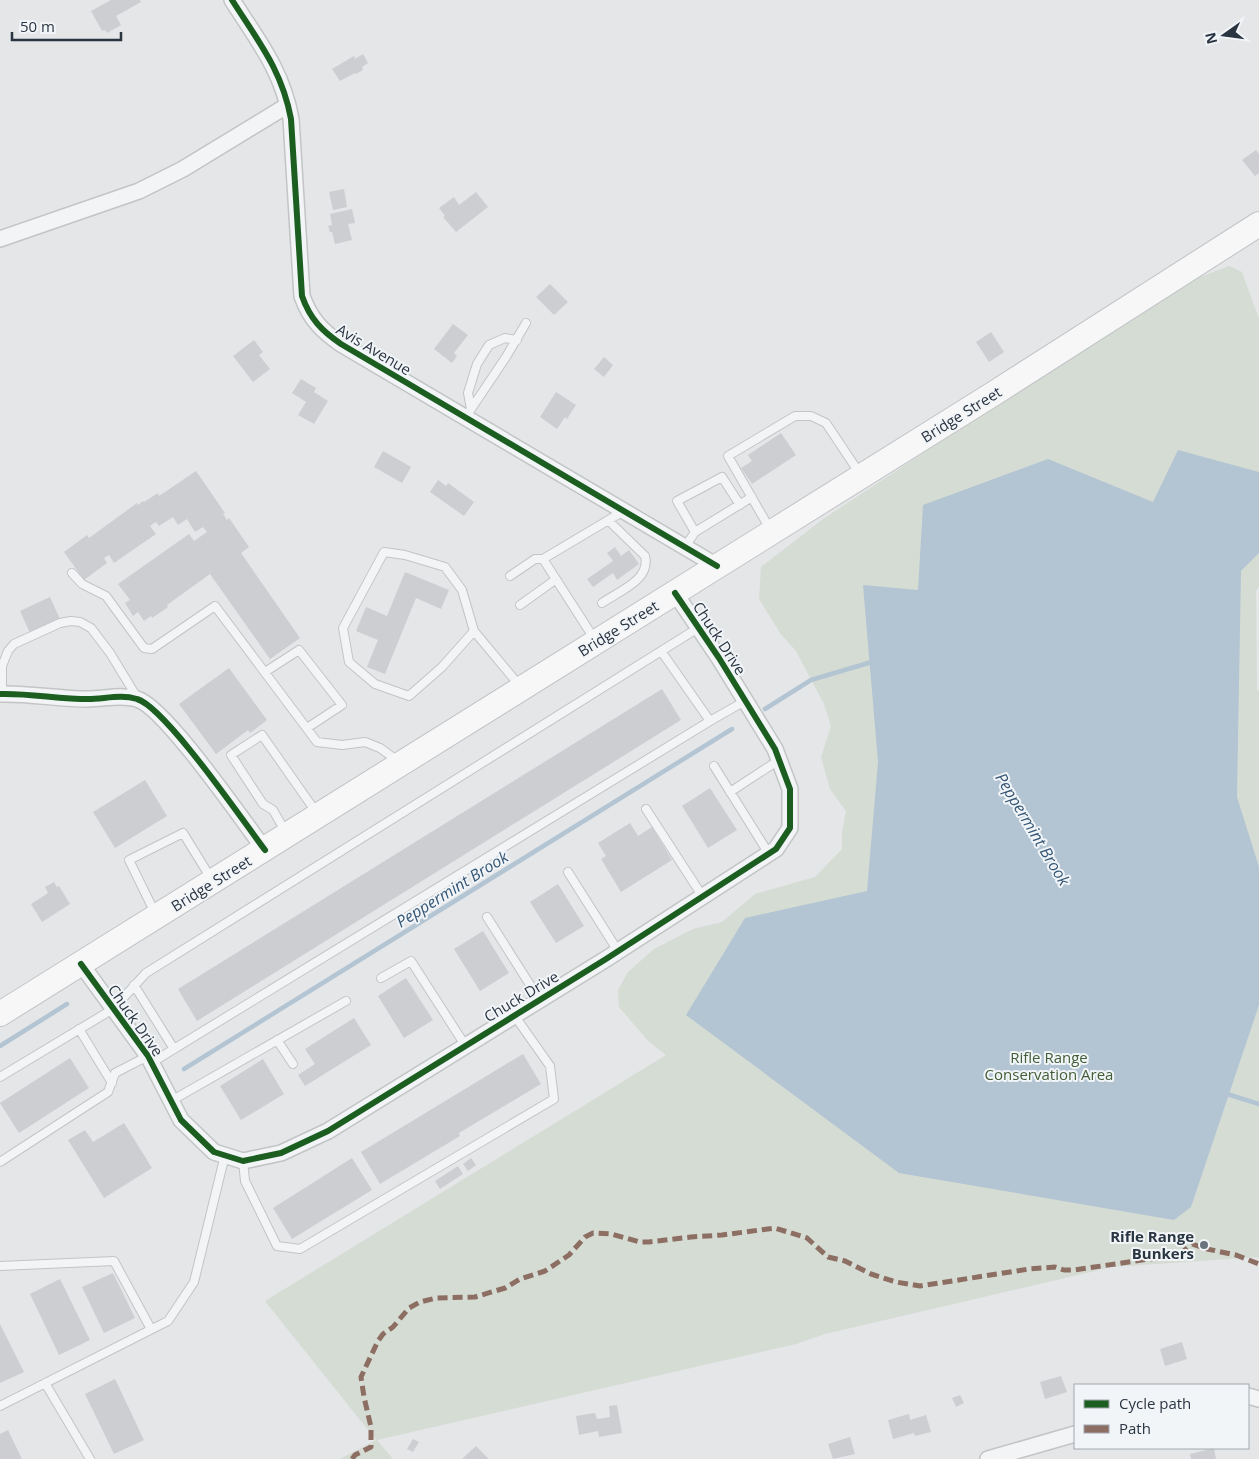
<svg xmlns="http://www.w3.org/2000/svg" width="1259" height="1459" font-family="'Open Sans',sans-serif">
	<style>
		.green { fill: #d5dcd4 }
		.water { fill: #b3c4d3 }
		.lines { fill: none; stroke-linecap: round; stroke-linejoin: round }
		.stream { stroke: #b3c4d3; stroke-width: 4.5 }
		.building { fill: #ccced1 }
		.service-casing { stroke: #c2c4c6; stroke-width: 10 }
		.minor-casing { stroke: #c2c4c6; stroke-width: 18 }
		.primary-casing { stroke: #c0c3c6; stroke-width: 26 }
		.service { stroke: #f3f4f6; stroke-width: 8 }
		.minor { stroke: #f3f4f6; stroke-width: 15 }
		.primary { stroke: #f7f7f7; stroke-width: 24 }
		.quiet { stroke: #8d6e63; stroke-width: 5; stroke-dasharray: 10 5; stroke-linecap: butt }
		.cycleway-casing { stroke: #f2f5f8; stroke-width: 9 }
		.cycleway { stroke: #1b5e20; stroke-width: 6 }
		.poi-dot { fill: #6b737c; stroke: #f2f5f8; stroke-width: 2 }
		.labels { text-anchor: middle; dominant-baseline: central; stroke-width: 4; stroke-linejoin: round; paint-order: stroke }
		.street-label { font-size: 15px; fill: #2a3542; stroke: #f2f5f8 }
		.park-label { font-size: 15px; fill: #425e38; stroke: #f2f5f8 }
		.poi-label { font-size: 15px; font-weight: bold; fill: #2a3542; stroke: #f2f5f8; text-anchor: end }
		.water-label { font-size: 16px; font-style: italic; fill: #355776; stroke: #f2f5f8 }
	</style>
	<rect width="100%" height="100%" fill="#e4e6e8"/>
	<!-- green -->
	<path class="green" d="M1229 266 1242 272 1259 319V586L1256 591 1257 691H1259V1257L1112 1267 825 1334 796 1344 377 1440 393 1459H340L376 1440 265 1301 666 1055 648 1041 619 1007 618 990 628 972 654 949 693 929 722 922 755 894 815 877 842 849V833L846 811 830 789 821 757 831 726 824 704 796 651 780 633 759 599 761 567 823 519 975 419 1200 277Z"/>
	<!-- water -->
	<path class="water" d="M1178 450 1259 472V553L1241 571 1237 797 1259 867V1005L1191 1207 1174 1220 899 1173 686 1015 745 918 867 891 878 762 863 585 918 590 923 505 1048 459 1153 502Z"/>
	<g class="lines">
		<!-- stream -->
		<path class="stream" d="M765 709 811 680 875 661
			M0 1046 67 1004
			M184 1069 732 729
			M1224 1093 1259 1104"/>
	</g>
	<!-- building -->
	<path class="building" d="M111 0H140L141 2 116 16 121 25 107 33 105 30 102 31 91 11Z
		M363 54 368 63 362 67 363 70 356 74 355 73 340 81 332 69 354 56 355 59Z
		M1256 150 1259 154V173L1255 176 1242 160Z
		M344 189 347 207 333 210 329 192Z
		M476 192 488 207 456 232 443 217 445 216 439 208 454 197 459 205Z
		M352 209 355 223 348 224 352 240 335 244 332 232H330L328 226 332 225 330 214Z
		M550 284 568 302 554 315 536 297Z
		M453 324 468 335 454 353 457 356 452 363 434 349Z
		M991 332 1004 352 989 362 976 342Z
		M254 340 263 352 259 355 270 369 253 382 233 356Z
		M604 357 613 365 604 377 594 369Z
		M301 379 316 388 314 392 328 401 314 424 298 415 306 402 292 393Z
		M556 392 576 405 567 419 565 417 557 429 540 417Z
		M781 433 796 455 752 484 741 468 752 461 748 455Z
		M383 451 411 467 402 483 374 467Z
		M196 471 225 513 223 514 227 520 229 518 249 547 241 553 300 638 270 659 210 574 167 605 168 607 152 618 151 616 144 621 138 612 133 616 125 603 130 600 118 584 189 534 194 541 207 532 203 527 195 532 187 519 178 525 173 517 159 526 156 522 150 526 156 534 114 563 109 555 104 558 107 563 84 580 64 552 87 535 89 538 137 503 138 505 143 501 144 502 158 493 159 496Z
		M438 480 446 486 448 483 474 502 464 516 430 492Z
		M615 547 621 556 629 550 639 564 617 580 613 573 593 587 587 579 613 561 607 553Z
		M405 572 449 590 441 609 416 598 385 674 367 667 378 640 356 631 366 607 387 616Z
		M50 597 60 619 30 633 20 611Z
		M229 668 267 720 250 733 248 730 216 754 179 704Z
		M662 689 681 720 197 1021 178 989Z
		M145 780 167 816 115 848 93 812Z
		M710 788 737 830 708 848 682 806Z
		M630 823 638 836 652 827 672 860 621 892 601 859 606 856 598 843Z
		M54 882 57 887 59 886 70 904 42 922 31 904 48 893 45 887Z
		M558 884 584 926 556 943 530 902Z
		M483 931 509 973 480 991 454 949Z
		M406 978 433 1020 404 1038 378 996Z
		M354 1018 371 1045 305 1086 298 1075 315 1064 305 1049Z
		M523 1054 541 1084 459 1133 460 1136 380 1184 361 1152Z
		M70 1058 89 1088 19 1133 0 1103Z
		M263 1059 284 1094 241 1120 220 1086Z
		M124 1123 152 1168 104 1198 68 1140 85 1130 93 1142Z
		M352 1158 372 1190 292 1239 273 1208Z
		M471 1158 476 1165 468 1171 463 1164Z
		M458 1166 463 1174 440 1189 435 1181Z
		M113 1273 135 1318 104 1333 82 1287Z
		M60 1279 90 1340 59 1355 30 1294Z
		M0 1324 24 1372 0 1383Z
		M1182 1342 1187 1359 1165 1366 1160 1349Z
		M1061 1376 1067 1392 1045 1399 1040 1382Z
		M115 1379 144 1440 114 1454 85 1394Z
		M960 1395 964 1403 956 1407 952 1398Z
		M617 1405 622 1433 599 1437 598 1431 579 1435 576 1416 595 1413 597 1419 610 1417 609 1406Z
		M909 1414 910 1420 926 1415 931 1432 915 1436 914 1433 893 1439 888 1420Z
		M8 1430 22 1459H0V1434Z
		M850 1437 855 1454 833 1459 828 1444Z
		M413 1439 419 1442 413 1452 407 1449Z
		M476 1446 489 1459H462Z
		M1214 1448 1216 1459H1191L1190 1454Z"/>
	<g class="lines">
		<defs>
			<path id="service" d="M471 409 468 393 477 364 489 345 505 338 517 340
				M465 418 506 357 526 323
				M771 531 728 456 795 416H811L826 423 860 474
				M695 532 677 501 722 477 740 505
				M685 547 695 532 752 497
				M72 573 82 584 106 596 144 648 152 649 215 606 317 742 342 745 365 742 380 748 398 761
				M510 576 535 559H543
				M602 603C619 591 651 580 645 556L609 521
				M520 605 555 580
				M474 631 442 667 409 696 375 684 349 662 343 628 384 552 405 555 445 567 462 590 474 631 519 685
				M595 640 543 559 622 512
				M661 651 710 721
				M265 672 299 650 342 705 307 728
				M2 694V666L8 651 14 644 60 623 71 621 80 622 91 628 110 653 138 699
				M714 766 769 854
				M730 792 779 760
				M646 809 703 897
				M285 831 273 810 263 804 231 755 262 735 316 812
				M568 872 618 951
				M155 913 129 860 183 833 212 880
				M487 917 539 999
				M381 978 411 961 465 1045
				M134 985 174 1049
				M79 1029 112 1083
				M277 1040 293 1064
				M151 1063 710 721 745 701
				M0 1077 113 1009 146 973 698 628
				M171 1101 346 1001
				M243 1161 245 1181 277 1246 300 1249 554 1099 550 1066 514 1015
				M0 1162 108 1092 115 1073 148 1056
				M0 1266 114 1261 151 1329
				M45 1383 90 1459
				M0 1406 168 1321 194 1282 225 1155"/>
			<path id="minor" d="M232 0C258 41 282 70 291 119L302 296C310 319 322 331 341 344L717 566
				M0 239 139 191 183 169 288 105
				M0 694C29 693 58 699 88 699 104 699 121 694 137 699 165 707 243 821 265 850
				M81 964 148 1056 181 1120 214 1152 243 1161 281 1153 328 1131 606 959 776 849 790 828V789L775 749 719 658 675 593
				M1248 1396 1259 1399
				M988 1459 1075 1434"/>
			<path id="primary" d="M0 1014 993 394 1259 224"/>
		</defs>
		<!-- service casing -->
		<use href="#service" class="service-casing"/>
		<!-- minor casing -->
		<use href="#minor" class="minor-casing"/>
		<!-- primary casing -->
		<use href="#primary" class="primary-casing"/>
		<!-- service -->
		<use href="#service" class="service"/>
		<!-- minor -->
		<use href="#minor" class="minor"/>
		<!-- primary -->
		<use href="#primary" class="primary"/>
		<!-- quiet -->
		<path class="quiet" d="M352 1459 355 1455 371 1447V1427L364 1397 361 1377 378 1341 383 1334 393 1327 409 1308 420 1302 436 1298 475 1297 505 1288 520 1279 545 1271 569 1255 585 1237 593 1233 611 1234 640 1242H649L691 1237 722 1235 775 1228 807 1238 828 1257 845 1261 871 1274 896 1282 920 1286 1029 1269 1055 1267 1064 1270H1074L1170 1256 1180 1254 1192 1244 1207 1249 1236 1255 1259 1264"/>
		<defs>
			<path id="cycleway" d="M232 0C258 41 282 70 291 119L302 296C310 319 322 331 341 344L717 566
				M0 694C29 693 58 699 88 699 104 699 121 694 137 699 165 707 243 821 265 850
				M81 964 148 1056 181 1120 214 1152 243 1161 281 1153 328 1131 606 959 776 849 790 828V789L775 749 719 658 675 593"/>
		</defs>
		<!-- cycleway casing -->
		<use href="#cycleway" class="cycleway-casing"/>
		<!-- cycleway -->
		<use href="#cycleway" class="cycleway"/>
	</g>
	<!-- markers -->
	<circle class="poi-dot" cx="1204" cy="1245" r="5"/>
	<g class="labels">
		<!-- street labels -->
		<g class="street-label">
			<text transform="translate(374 349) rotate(31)">Avis Avenue</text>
			<text transform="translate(961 414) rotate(-32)">Bridge Street</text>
			<text transform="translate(618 628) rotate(-32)">Bridge Street</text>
			<text transform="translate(720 638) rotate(57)">Chuck Drive</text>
			<text transform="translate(211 883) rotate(-32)">Bridge Street</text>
			<text transform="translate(521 996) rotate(-31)">Chuck Drive</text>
			<text transform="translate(136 1020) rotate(55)">Chuck Drive</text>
		</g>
		<!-- park labels -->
		<g class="park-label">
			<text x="1049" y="1057">Rifle Range<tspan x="1049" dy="17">Conservation Area</tspan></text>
		</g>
		<!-- poi labels -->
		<g class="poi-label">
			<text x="1194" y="1236">Rifle Range<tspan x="1194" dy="17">Bunkers</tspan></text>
		</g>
		<!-- water labels -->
		<g class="water-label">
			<text transform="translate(1033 829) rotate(59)">Peppermint Brook</text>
			<text transform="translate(452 889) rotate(-32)">Peppermint Brook</text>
		</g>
	</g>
	<!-- legend -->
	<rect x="1074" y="1384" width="175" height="65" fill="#f2f5f8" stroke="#a2a8af"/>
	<rect x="1084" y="1400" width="25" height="8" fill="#1b5e20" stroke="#a2a8af"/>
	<text x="1119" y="1409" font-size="15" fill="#2a3542">Cycle path</text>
	<rect x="1084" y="1425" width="25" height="8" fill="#8d6e63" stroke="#a2a8af"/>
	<text x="1119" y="1434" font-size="15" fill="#2a3542">Path</text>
	<!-- north arrow -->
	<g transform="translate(1224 35) rotate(256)" stroke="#f2f5f8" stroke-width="4" paint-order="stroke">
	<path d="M0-4L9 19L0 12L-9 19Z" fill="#2a3542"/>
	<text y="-8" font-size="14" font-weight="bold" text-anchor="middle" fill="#2a3542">N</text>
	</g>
	<!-- scale -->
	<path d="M12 32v8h109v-8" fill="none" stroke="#2a3542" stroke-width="2.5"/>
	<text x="20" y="32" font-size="15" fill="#2a3542" stroke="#f2f5f8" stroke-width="4" paint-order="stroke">50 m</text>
</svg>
